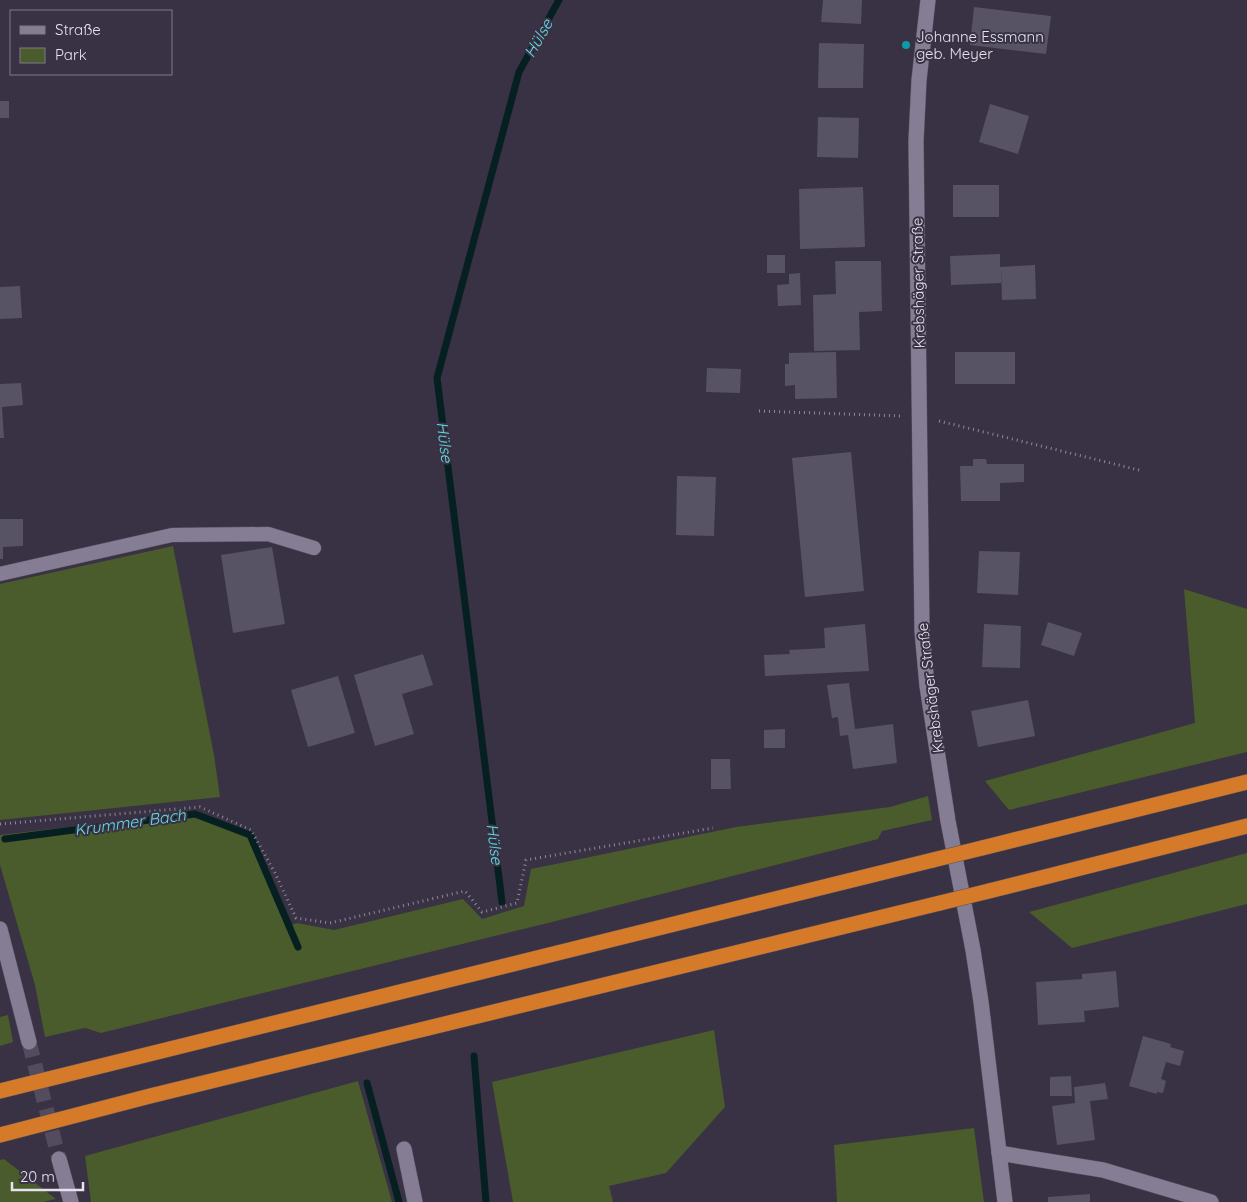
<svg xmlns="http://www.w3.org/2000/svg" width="1247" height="1202" font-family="Quicksand,sans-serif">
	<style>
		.green { fill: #4a5b2c }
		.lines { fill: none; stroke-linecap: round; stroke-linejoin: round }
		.stream { stroke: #062021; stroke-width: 7 }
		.building { fill: #585265 }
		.street-tunnel { stroke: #524c5e; stroke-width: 15; stroke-dasharray: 15 8; stroke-linecap: butt }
		.lane-casing { stroke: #575161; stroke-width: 15 }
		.street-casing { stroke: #575161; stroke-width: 16 }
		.secondary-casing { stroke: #575161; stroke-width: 16 }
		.highway-casing { stroke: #575161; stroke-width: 16 }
		.path { stroke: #8e8998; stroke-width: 3; stroke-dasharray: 1 4; stroke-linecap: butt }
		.lane { stroke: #847d93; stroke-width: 14 }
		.street { stroke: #847d93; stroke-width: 15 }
		.secondary { stroke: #847d93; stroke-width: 15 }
		.highway { stroke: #d57a28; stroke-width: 15 }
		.highway-bridge-casing { stroke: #575161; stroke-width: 16; stroke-linecap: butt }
		.highway-bridge { stroke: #d57a28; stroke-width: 15 }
		.culture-dot { fill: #0f9aa8; stroke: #383244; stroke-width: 2 }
		.labels { text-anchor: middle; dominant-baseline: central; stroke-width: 4; stroke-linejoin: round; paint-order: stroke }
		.poi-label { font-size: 15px; fill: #e6e2ee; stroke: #383244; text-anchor: start }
		.street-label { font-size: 15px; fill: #e6e2ee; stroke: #383244 }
		.water-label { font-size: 16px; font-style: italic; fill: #63dde3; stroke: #383244 }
	</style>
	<rect width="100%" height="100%" fill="#383244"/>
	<!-- green -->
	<path class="green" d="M173 546 214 755 220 797 0 820V584Z
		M1184 589 1247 609V752L1009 810 985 781 1195 723Z
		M928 796 932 820 882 831 878 839 548 923 101 1033 85 1028 45 1037 35 985 0 865V835L196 812 250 835 286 927 297 923 334 930 463 899 482 919 524 906 531 869 736 827 890 807Z
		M1247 853V904L1072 948 1029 912Z
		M8 1015 13 1042 0 1046V1017Z
		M714 1030 725 1107 666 1173 609 1186 613 1202H513L492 1082Z
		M358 1081 392 1202H91L85 1156Z
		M974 1128 984 1202H837L834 1145Z
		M4 1159 56 1199 43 1202H0V1160Z"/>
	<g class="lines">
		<!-- stream -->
		<path class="stream" d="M5 839 195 814 250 835 298 947
			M502 902 437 378 519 72 559 0
			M474 1056 486 1202
			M367 1083 399 1202"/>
	</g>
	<!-- building -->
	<path class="building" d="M823 0H862L861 24 821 22Z
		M974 7 1051 16 1046 54 970 45Z
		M819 43 864 44 863 88H818Z
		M0 101H9V118H0Z
		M990 104 1029 116 1018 154 979 142Z
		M818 117 859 118 858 158 817 157Z
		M953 185H999V217H953Z
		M863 187 865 247 800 249 799 189Z
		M1000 254V267L1035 265 1036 299 1002 300 1001 269V283L951 285 950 256Z
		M767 255H785V273H767Z
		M835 261H881L882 311 859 312 860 350 814 351 813 295 836 294Z
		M800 273 801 305 778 306 777 285 789 284V274Z
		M20 286 22 318 0 319V287Z
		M836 352 837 398 795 399V385L785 386V364H789V353Z
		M955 352H1015V384H955Z
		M707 368 741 369 740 393 706 392Z
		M21 383 23 405 2 407 4 438H0V384Z
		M851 452 864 591 805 597 792 458Z
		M973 459H986L987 464H1024V482L1000 483V501H961L960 466H973Z
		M677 476 716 477 714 536 676 535Z
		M0 519H23V546L3 547V559H0Z
		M272 547 285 624 233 633 221 555Z
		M979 551 1020 552 1018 595 977 593Z
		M1048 622 1082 633 1074 656 1041 645Z
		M865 624 869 671 765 676 764 655 790 654 789 650 825 648 824 628Z
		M984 624 1021 626 1020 668 982 667Z
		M423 654 433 685 402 694 414 734 375 746 354 675Z
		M338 676 355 733 308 747 291 690Z
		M849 683 855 729 893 724 897 763 853 769 848 735 840 736 838 717 832 718 827 685Z
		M1028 700 1035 736 978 747 971 711Z
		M785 729V748H764V730Z
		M711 759H730L731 789H711Z
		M1116 971 1119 1007 1084 1011 1085 1022 1038 1025 1036 982 1082 979V974Z
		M1143 1036 1171 1044 1170 1047 1184 1051 1180 1066 1166 1062 1161 1079 1166 1081 1163 1093 1157 1092V1094L1129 1086Z
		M1071 1076 1072 1096H1050V1077Z
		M1105 1083 1108 1099 1090 1101 1095 1140 1057 1145 1052 1106 1075 1103 1074 1087Z
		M1090 1194V1202H1048V1197Z"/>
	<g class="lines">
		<!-- street-tunnel -->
		<path class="street-tunnel" d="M29 1042 59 1159"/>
		<defs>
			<path id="lane" d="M0 574 172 535 268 534 314 548"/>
			<path id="street" d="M0 929 29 1042
				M404 1149 415 1202
				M999 1153 1103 1170 1211 1202
				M59 1159 71 1202"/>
			<path id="secondary" d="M928 0 919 80 916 141 922 631 927 686 948 821 973 950 981 1002 1005 1202"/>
			<path id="highway" d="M982 848 1247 782
				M989 891 1247 826
				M0 1091 933 860
				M0 1135 150 1096 940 903"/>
		</defs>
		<!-- lane casing -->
		<use href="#lane" class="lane-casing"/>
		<!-- street casing -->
		<use href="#street" class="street-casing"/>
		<!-- secondary casing -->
		<use href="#secondary" class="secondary-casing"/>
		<!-- highway casing -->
		<use href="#highway" class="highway-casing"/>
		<!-- path -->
		<path class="path" d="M759 411 901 416
			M939 421 1143 471
			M0 824 200 807 251 830 275 873 296 918 330 923 465 891 482 912 517 903 526 860 713 828"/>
		<!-- lane -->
		<use href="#lane" class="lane"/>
		<!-- street -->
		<use href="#street" class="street"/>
		<!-- secondary -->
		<use href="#secondary" class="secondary"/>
		<!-- highway -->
		<use href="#highway" class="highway"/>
		<defs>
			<path id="highway-bridge" d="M933 860 982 848
				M940 903 989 891"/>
		</defs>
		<!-- highway-bridge casing -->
		<use href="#highway-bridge" class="highway-bridge-casing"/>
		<!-- highway-bridge -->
		<use href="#highway-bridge" class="highway-bridge"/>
	</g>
	<!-- markers -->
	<circle class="culture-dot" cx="906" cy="45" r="5"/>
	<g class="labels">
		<!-- poi labels -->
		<g class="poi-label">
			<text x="916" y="36">Johanne Essmann<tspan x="916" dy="17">geb. Meyer</tspan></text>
		</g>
		<!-- street labels -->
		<g class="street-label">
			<text transform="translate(918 283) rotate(-91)">Krebshäger Straße</text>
			<text transform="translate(930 688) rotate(-97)">Krebshäger Straße</text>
		</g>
		<!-- water labels -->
		<g class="water-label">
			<text transform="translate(538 38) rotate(-61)">Hülse</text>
			<text transform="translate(445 442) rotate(83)">Hülse</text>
			<text transform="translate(130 822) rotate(-8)">Krummer Bach</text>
			<text transform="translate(495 844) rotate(83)">Hülse</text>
		</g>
	</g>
	<!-- legend -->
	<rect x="10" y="10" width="162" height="65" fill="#383244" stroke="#7e7888"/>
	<rect x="20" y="26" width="25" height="8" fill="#847d93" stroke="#7e7888"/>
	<text x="55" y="35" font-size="15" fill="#e6e2ee">Straße</text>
	<rect x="20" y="48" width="25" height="15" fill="#4a5b2c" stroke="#7e7888"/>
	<text x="55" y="60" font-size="15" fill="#e6e2ee">Park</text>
	<!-- scale -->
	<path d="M12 1182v8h71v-8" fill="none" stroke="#e6e2ee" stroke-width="2.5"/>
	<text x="20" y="1182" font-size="15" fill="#e6e2ee" stroke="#383244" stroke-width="4" paint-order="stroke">20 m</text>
</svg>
